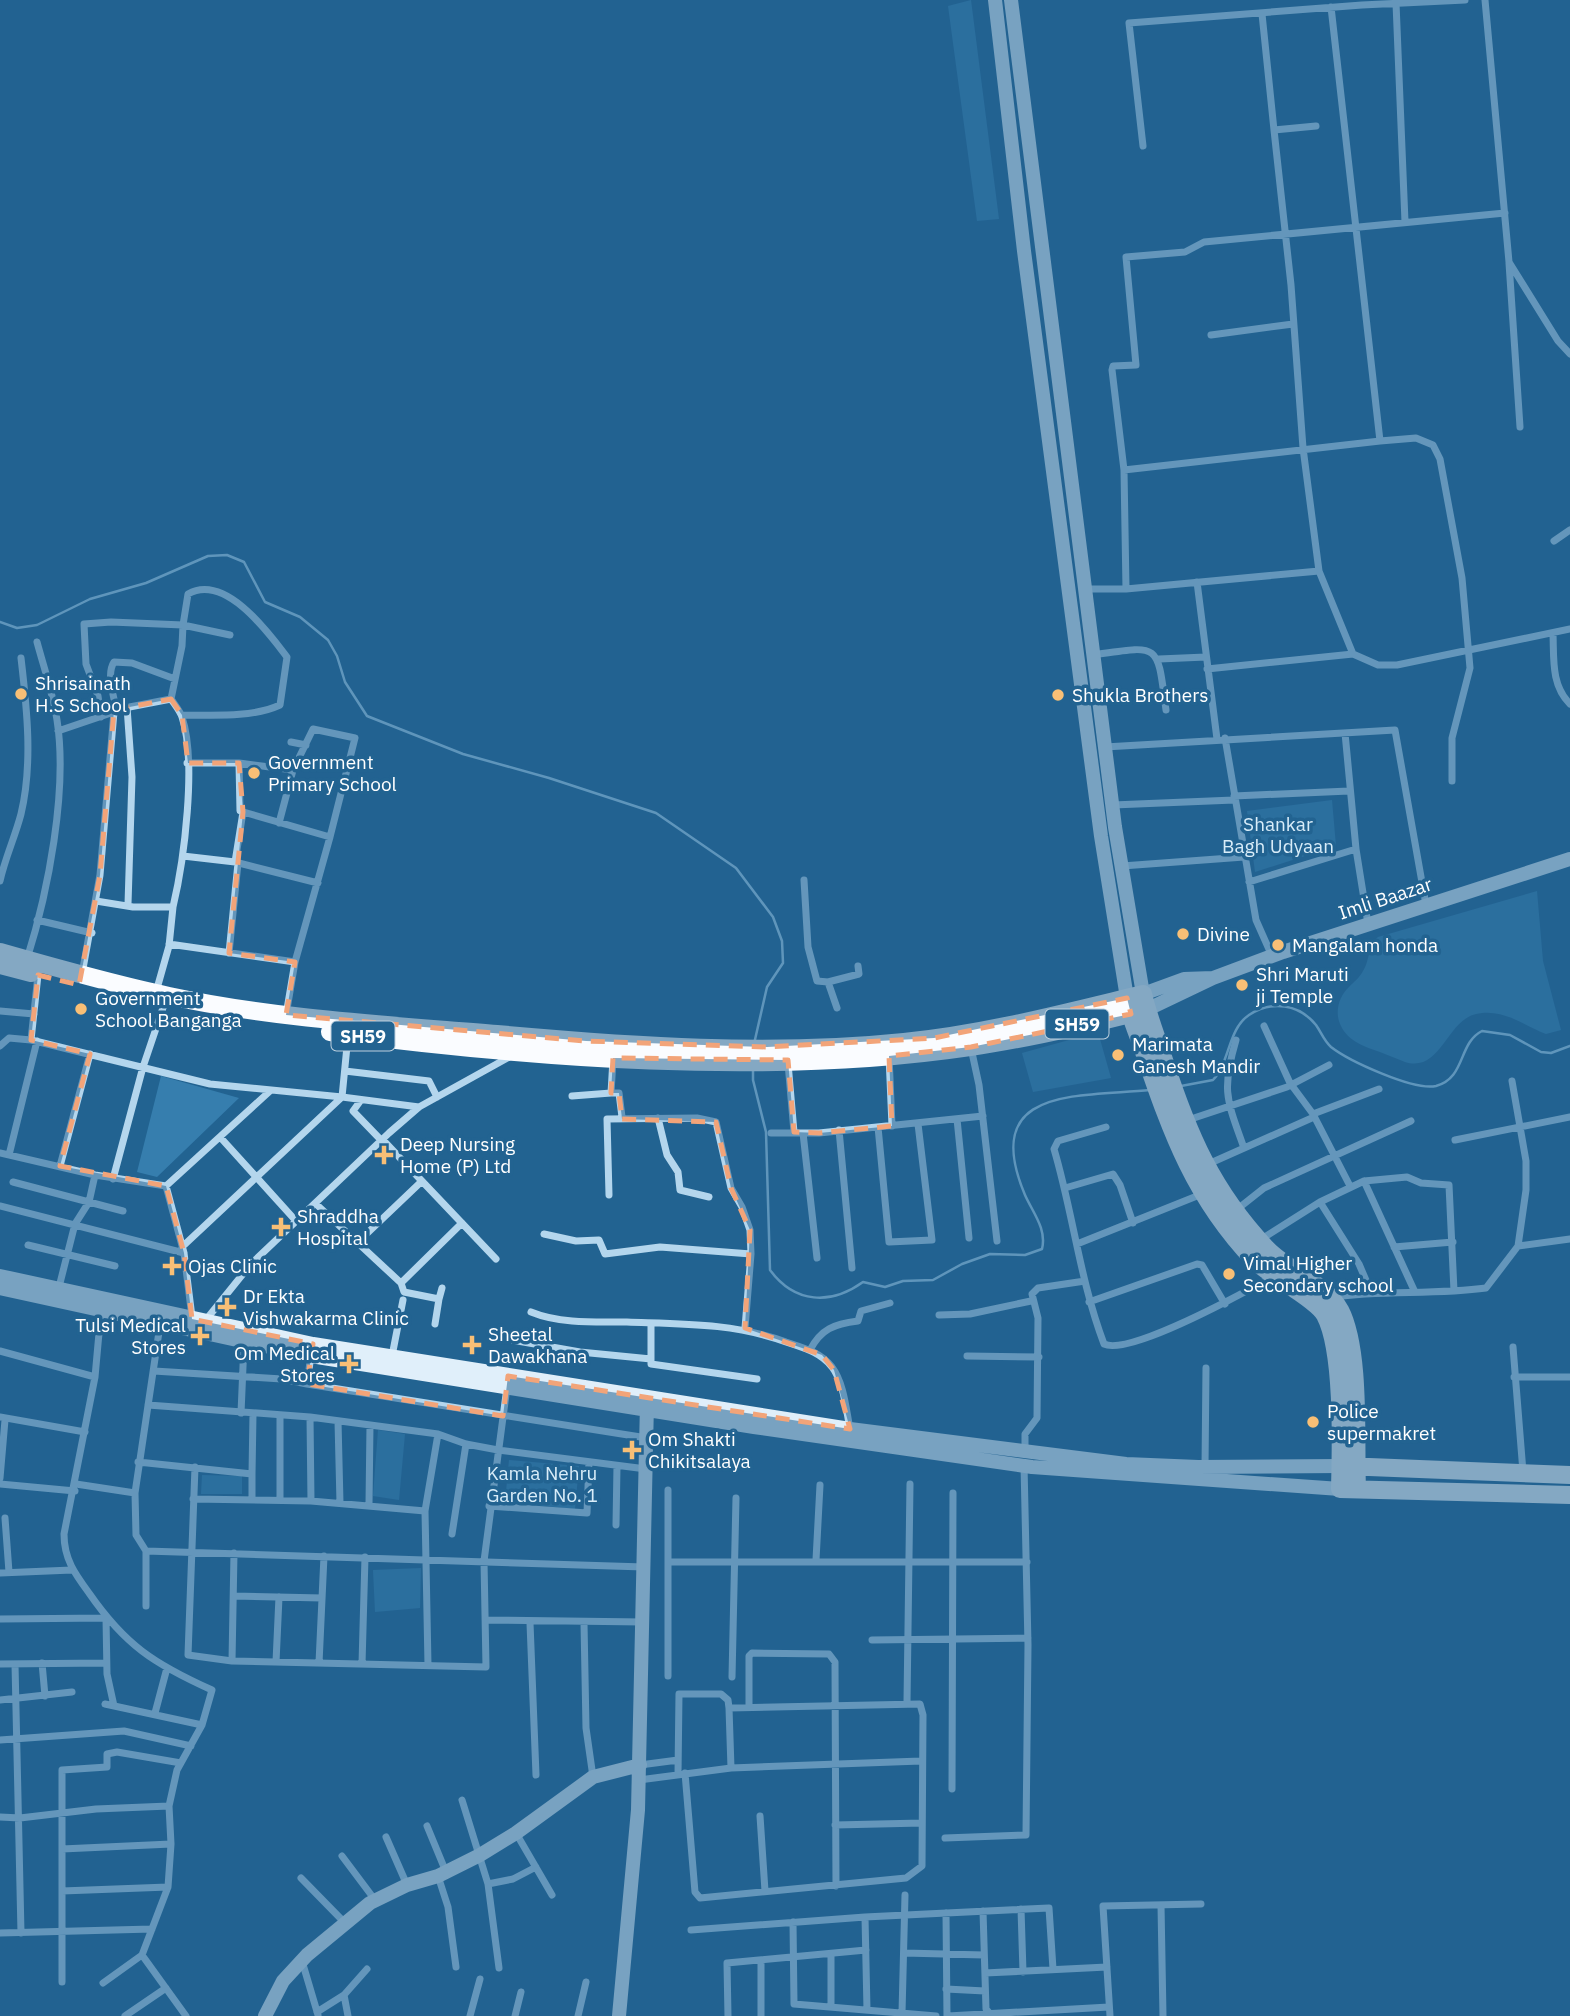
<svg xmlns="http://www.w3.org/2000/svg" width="1570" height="2016" font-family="'IBM Plex Sans',sans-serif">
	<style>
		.green { fill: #367eae }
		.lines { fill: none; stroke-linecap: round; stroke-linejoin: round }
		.stream { stroke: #a8d3ee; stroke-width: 2.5 }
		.street { stroke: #b4d6ed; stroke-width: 7 }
		.secondary { stroke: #e0effa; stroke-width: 14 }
		.primary { stroke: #fafcff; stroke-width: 18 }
		.marked { fill: none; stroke: #f2a479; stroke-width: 5; stroke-dasharray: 14 9; stroke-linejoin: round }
		.poi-dot { fill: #f8bf76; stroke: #226391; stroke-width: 2.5 }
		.labels { text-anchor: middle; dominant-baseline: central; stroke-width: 7; stroke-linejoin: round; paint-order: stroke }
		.shield { fill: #226391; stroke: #bdd0de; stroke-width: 2 }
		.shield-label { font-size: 18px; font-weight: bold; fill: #fff }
		.poi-label { font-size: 19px; fill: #fff; stroke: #226391; text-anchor: start }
		.park-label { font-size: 19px; fill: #d9edf9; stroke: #226391 }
		.street-label { font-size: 19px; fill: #fff; stroke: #226391 }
	</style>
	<rect width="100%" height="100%" fill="#226391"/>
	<!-- green -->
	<path class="green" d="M971 0 999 219 977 221 948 6Z
		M1332 800 1336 846 1255 872 1247 811Z
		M1537 891 1543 961 1561 1030 1546 1034C1522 1025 1504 1008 1476 1014 1446 1021 1441 1073 1405 1062 1397 1059 1388 1055 1380 1052 1365 1047 1348 1041 1341 1026 1334 1013 1339 996 1349 987 1354 982 1360 977 1363 971 1370 961 1368 944 1378 937Z
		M1098 1032 1111 1078 1033 1092 1022 1053Z
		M161 1076 239 1098 157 1177 137 1172Z
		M378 1430 405 1434 399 1500 373 1496Z
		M509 1460 579 1466 575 1509 505 1502Z
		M202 1475 242 1476V1494H201Z
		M421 1568 420 1608 375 1612 373 1570Z"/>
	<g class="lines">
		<!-- stream -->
		<path class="stream" d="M0 622 17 628 37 625 90 599 146 583 208 556 227 555 244 562 265 602 300 617 328 640 337 656 345 682 367 716 463 754 549 778 656 813 736 868 773 917 782 941 783 963 767 987 754 1044
			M753 1068V1080L766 1132 770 1270C795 1304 831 1305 863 1282L885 1287 903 1281 933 1280 962 1264 990 1254 1025 1255 1042 1249C1047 1229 1033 1213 1025 1195 979 1086 1078 1097 1150 1090
			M1181 1086 1213 1080C1230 1062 1228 1029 1249 1015 1272 1000 1299 1004 1316 1025 1321 1032 1324 1041 1331 1047 1349 1061 1414 1091 1436 1086 1466 1078 1458 1043 1482 1031L1510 1035 1541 1052 1551 1053 1570 1046"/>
		<!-- street -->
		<path class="street" d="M1485 0 1509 262 1558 341 1570 354
			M1396 3 1405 222
			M1331 7 1380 441
			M1262 14 1274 130
			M1316 126 1274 130 1291 285 1303 448 1319 571 1353 654 1378 665H1397L1570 629
			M1143 146 1129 23 1362 5 1465 0
			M1509 263 1520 427
			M1211 335 1293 324
			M1124 470 1380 441 1416 438 1433 445 1440 459 1462 578 1470 668 1452 738V781
			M1554 541 1570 530
			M1197 582 1217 739
			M1086 589H1126L1319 571
			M1126 589 1124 470 1112 370 1113 366 1136 365 1126 257 1185 252 1204 242 1505 213
			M1553 634C1554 659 1551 685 1570 704
			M1093 655C1161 645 1157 642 1166 710
			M1159 659 1206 657
			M1207 669 1353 654
			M171 699C175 705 180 711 182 717 197 762 184 861 173 907
			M127 707 132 777 128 904
			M116 709C114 696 106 674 114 662L132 663 175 679
			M182 715C212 715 252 718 280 705L287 657C268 632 225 573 188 594L183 625 230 635
			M101 717 98 696 86 664 84 624 111 622 183 625 182 646 171 699 114 710V712
			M58 731 114 712 100 875 82 974
			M1345 733 1356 849 1368 924
			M1225 738 1256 920 1272 956
			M291 742 306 745
			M1105 747 1395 730 1426 905
			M187 763H239L293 770 313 729 355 738 330 837 240 811 239 763
			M1234 796 1349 791
			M1113 805 1234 800
			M279 823 293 770
			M183 856 235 862 318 883
			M235 862 243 812
			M1122 866 1244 857
			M804 880 808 947 817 981 828 982 859 974 858 966
			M0 881C5 858 15 837 21 814 33 764 27 709 21 658
			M1249 882 1356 849
			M96 901 133 907H173L169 946 156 992
			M37 920 92 933
			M169 944 295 962
			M229 953 238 863
			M27 959C48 892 68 790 57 720 53 694 44 668 37 642
			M828 982 837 1008
			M0 1011 34 1014
			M286 1015 295 962 330 837
			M1264 1026 1290 1083 1313 1114 1350 1186
			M348 1036 342 1097 419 1107
			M31 1040 210 1084 342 1097
			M1236 1040C1221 1091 1227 1100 1244 1148
			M0 1046 9 1038 31 1040 38 975
			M971 1048 979 1085 997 1241
			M889 1056 892 1126
			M613 1059 611 1093H619L622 1117
			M788 1063 794 1132
			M345 1071 429 1081 437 1097
			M1512 1081 1526 1161V1190L1518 1246
			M572 1096 611 1093
			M361 1100 353 1111 381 1140
			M1313 1114 1379 1089
			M658 1118 667 1155 678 1172 680 1190 709 1197
			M957 1119 969 1238
			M1185 1121 1287 1087 1329 1065
			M878 1127 889 1242 932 1240 918 1124
			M1106 1127 1058 1141 1054 1149C1073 1213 1080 1281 1104 1344 1129 1356 1245 1292 1272 1277
			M839 1130 852 1268
			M771 1133H819L983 1116
			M803 1133 817 1258
			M220 1137 296 1221
			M382 1139 496 1259
			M1455 1140 1570 1117
			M0 1153 95 1175 166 1186 270 1091
			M9 1155 37 1041
			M1206 1165 1314 1117
			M60 1166 90 1054
			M113 1179 143 1067 167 996
			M1364 1181 1414 1290
			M13 1182 123 1211
			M166 1186 184 1253 192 1317
			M1065 1188 1113 1174 1120 1185 1133 1223
			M609 1195 607 1119 697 1118 716 1122 731 1188 742 1207 750 1230 751 1254 745 1328
			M1320 1202 1359 1264 1371 1292
			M316 1204 401 1283 404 1292 439 1299 435 1324
			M0 1206 184 1253
			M1235 1211 1264 1188 1411 1121
			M544 1234 576 1241 599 1240 605 1254 660 1247 751 1254
			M1260 1240 1320 1202 1364 1181 1407 1177 1421 1183 1449 1185 1454 1291
			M358 1242 422 1181
			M1077 1244 1202 1194
			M28 1245 115 1266
			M182 1247 342 1097
			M1394 1247 1453 1242
			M401 1283 462 1223
			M58 1291 75 1224 89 1202 95 1175
			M1333 1297C1384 1290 1435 1295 1486 1288L1518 1246 1570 1239
			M439 1299 442 1288
			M1089 1302 1197 1264 1202 1265 1225 1304
			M101 1311 95 1377 64 1534C64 1559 75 1574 89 1593 125 1645 154 1664 212 1690L202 1725 177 1770 169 1806 171 1844 168 1887 142 1955 186 2016
			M531 1312C560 1324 596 1322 627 1322 682 1324 734 1323 786 1342 804 1348 820 1352 832 1367 844 1383 846 1409 850 1429
			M939 1315 970 1314 1031 1301
			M205 1321 251 1264 389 1133 419 1107 511 1056
			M651 1323V1364L757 1379
			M160 1325 135 1493 136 1535 146 1551 644 1567
			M512 1340 580 1352 651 1359
			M1513 1347 1523 1472
			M810 1350C821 1329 834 1324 858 1321L861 1311 890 1303
			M0 1351 95 1377
			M311 1355 307 1384 647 1438
			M392 1356 403 1300
			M967 1356 1039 1357
			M154 1371 282 1379 307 1384
			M1514 1377H1570
			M148 1405 310 1417 438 1434 466 1444 498 1450 646 1469
			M241 1413 244 1343
			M280 1415V1500
			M0 1417 85 1432
			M310 1417 311 1501
			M338 1421 340 1503
			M1025 1453V1434L1037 1418 1038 1318 1032 1294 1038 1288 1085 1281
			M138 1462 252 1474 253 1414
			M195 1467 188 1655 232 1661 486 1667 484 1561 507 1387
			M1205 1467 1206 1368
			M252 1474V1500
			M0 1478 5 1420
			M0 1484 75 1491
			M76 1484 135 1493
			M193 1499 311 1501 425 1511
			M369 1504 370 1425
			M489 1506 587 1513 589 1462
			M5 1518 9 1572
			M616 1525 617 1466
			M452 1534 466 1444
			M816 1560 820 1485
			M668 1562H1027
			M0 1573 72 1570
			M234 1596 322 1598
			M146 1606V1551
			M106 1618 107 1674 114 1706
			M0 1619 106 1618
			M486 1620 643 1622
			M530 1623 536 1775
			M584 1623 586 1728 593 1777
			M872 1640 1028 1638
			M232 1661 234 1553
			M276 1662 279 1597
			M42 1663 45 1696
			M319 1663 324 1556
			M0 1664 106 1663
			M15 1664 21 1933
			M362 1664 365 1557
			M428 1665 425 1511 438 1434
			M668 1676V1490
			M732 1677 736 1498
			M0 1700 72 1692
			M907 1702 910 1484
			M105 1704 202 1725
			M749 1707V1656L752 1653 829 1654 835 1662 836 1886
			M729 1708 731 1768
			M155 1713 167 1668
			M0 1740 124 1731 191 1746
			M640 1765 678 1760
			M678 1774 679 1694H721L728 1700 729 1708 920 1704 923 1715 922 1866 906 1878 700 1898 695 1892 685 1773
			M639 1780 731 1768 921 1761
			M952 1789 953 1493
			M462 1800 488 1884 513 1879 536 1867
			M760 1816 765 1891
			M0 1817 20 1818 96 1809 169 1806
			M835 1825 922 1823
			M427 1826 446 1872
			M516 1833 552 1895
			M386 1837 407 1885
			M945 1838 1026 1835 1028 1645 1024 1465
			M62 1849 171 1844
			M342 1856 375 1900
			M438 1876 448 1907 456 1967
			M301 1878 344 1922
			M488 1884 499 1968
			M62 1891 168 1887
			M1161 1905 1163 2016
			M1021 1909 1023 1972
			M983 1911 986 2009 991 2015
			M946 1913 947 2016
			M865 1917 867 2010
			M793 1922 794 2004 936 2016
			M691 1930 865 1917 1049 1908 1053 1969
			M0 1933 152 1929
			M904 1953 984 1955
			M302 1961 318 2015
			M761 1961V2016
			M985 1973 1107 1967
			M62 1982V1770L107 1767V1754L117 1752 181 1763
			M103 1983 142 1955
			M946 1989 985 1991
			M344 1995 348 2016
			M831 2007V1955
			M317 2012 344 1995 367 1969
			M902 2013 905 1895
			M125 2016 166 1988
			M470 2016 480 1979
			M515 2016 521 1992
			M578 2016 586 1982
			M728 2016 727 1963 866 1950
			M948 2016 1109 2007
			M1110 2016 1103 1906 1201 1904"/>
		<!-- secondary -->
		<path class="secondary" d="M995 0 1024 251 1101 836 1127 998
			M1011 0 1115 827 1143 994 1184 979 1213 978
			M1146 1010 1213 978 1283 952 1570 859
			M0 1276 313 1344 850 1429 1126 1464 1198 1467 1341 1466
			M0 1288 311 1356 754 1427 1032 1467 1340 1489
			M265 2016 283 1981 307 1955 370 1903 407 1885 438 1876 480 1855 516 1833 593 1777 640 1765
			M619 2016 638 1810 647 1403"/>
		<!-- primary -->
		<path class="primary" d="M0 952C56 968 112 984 169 996 277 1019 388 1025 497 1034 632 1046 769 1056 904 1042 985 1034 1064 1013 1143 994 1148 1016 1157 1038 1164 1060 1188 1134 1212 1191 1267 1249 1288 1271 1325 1283 1340 1310 1361 1350 1355 1442 1357 1489
			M0 965 31 973
			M1128 1005C1132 1022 1140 1039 1145 1055 1172 1134 1195 1198 1254 1260 1271 1277 1316 1298 1325 1315 1344 1351 1341 1447 1340 1489L1570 1495
			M330 1032C533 1058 767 1077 970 1047 1026 1039 1091 1024 1146 1010
			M1344 1466 1570 1475"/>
	</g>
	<!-- marked area -->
	<path d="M0 0H1570V2016H0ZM171 699 182 715 188 763H239L243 812 229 953 295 962 286 1015 586 1041 767 1047 934 1038 1127 998 1131 1014 971 1047 889 1056 892 1126 819 1133 794 1132 788 1060 613 1058 611 1093H619L622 1119 716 1122 731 1188 750 1230 745 1328 822 1355 834 1370 850 1429 508 1376 503 1416 307 1384 313 1344 192 1319 184 1253 166 1186 60 1166 90 1054 31 1040 38 975 79 985 100 875 114 710Z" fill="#226391" fill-opacity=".55" fill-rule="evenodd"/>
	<path class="marked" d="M171 699 182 715 188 763H239L243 812 229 953 295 962 286 1015 586 1041 767 1047 934 1038 1127 998 1131 1014 971 1047 889 1056 892 1126 819 1133 794 1132 788 1060 613 1058 611 1093H619L622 1119 716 1122 731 1188 750 1230 745 1328 822 1355 834 1370 850 1429 508 1376 503 1416 307 1384 313 1344 192 1319 184 1253 166 1186 60 1166 90 1054 31 1040 38 975 79 985 100 875 114 710Z"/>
	<!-- markers -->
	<g class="poi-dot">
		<circle cx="21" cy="694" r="7"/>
		<circle cx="1058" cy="695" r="7"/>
		<circle cx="254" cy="773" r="7"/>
		<circle cx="1183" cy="934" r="7"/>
		<circle cx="1278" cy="945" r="7"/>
		<circle cx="1242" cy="985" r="7"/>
		<circle cx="81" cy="1009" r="7"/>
		<circle cx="1118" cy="1055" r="7"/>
		<path d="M380.5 1144.5h7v7h7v7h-7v7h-7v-7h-7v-7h7z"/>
		<path d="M277.5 1216.5h7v7h7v7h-7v7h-7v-7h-7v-7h7z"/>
		<path d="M168.5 1255.5h7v7h7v7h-7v7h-7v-7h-7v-7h7z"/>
		<circle cx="1229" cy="1274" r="7"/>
		<path d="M223.5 1296.5h7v7h7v7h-7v7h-7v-7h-7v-7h7z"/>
		<path d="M196.5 1325.5h7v7h7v7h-7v7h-7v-7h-7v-7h7z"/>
		<path d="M468.5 1334.5h7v7h7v7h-7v7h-7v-7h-7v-7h7z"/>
		<path d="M345.5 1353.5h7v7h7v7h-7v7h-7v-7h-7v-7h7z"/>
		<circle cx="1313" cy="1422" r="7"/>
		<path d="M628.5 1439.5h7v7h7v7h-7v7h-7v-7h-7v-7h7z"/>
	</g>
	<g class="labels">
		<!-- shield labels -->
		<g class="shield">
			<rect x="1045.5" y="1009.5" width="63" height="29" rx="5"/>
			<rect x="331.5" y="1021.5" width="63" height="29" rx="5"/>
		</g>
		<g class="shield-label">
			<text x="1077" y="1024">SH59</text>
			<text x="363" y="1036">SH59</text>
		</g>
		<!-- poi labels -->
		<g class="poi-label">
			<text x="35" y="683">Shrisainath<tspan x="35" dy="22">H.S School</tspan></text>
			<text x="1072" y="695">Shukla Brothers</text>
			<text x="268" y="762">Government<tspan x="268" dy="22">Primary School</tspan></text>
			<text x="1197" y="934">Divine</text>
			<text x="1292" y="945">Mangalam honda</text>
			<text x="1256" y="974">Shri Maruti<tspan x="1256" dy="22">ji Temple</tspan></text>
			<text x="95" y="998">Government<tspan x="95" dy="22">School Banganga</tspan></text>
			<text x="1132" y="1044">Marimata<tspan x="1132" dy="22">Ganesh Mandir</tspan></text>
			<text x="400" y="1144">Deep Nursing<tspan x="400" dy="22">Home (P) Ltd</tspan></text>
			<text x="297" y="1216">Shraddha<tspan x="297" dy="22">Hospital</tspan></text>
			<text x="1243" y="1263">Vimal Higher<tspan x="1243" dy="22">Secondary school</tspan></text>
			<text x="188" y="1266">Ojas Clinic</text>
			<text x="243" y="1296">Dr Ekta<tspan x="243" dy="22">Vishwakarma Clinic</tspan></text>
			<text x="186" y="1325" text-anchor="end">Tulsi Medical<tspan x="186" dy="22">Stores</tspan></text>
			<text x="488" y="1334">Sheetal<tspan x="488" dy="22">Dawakhana</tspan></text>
			<text x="335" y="1353" text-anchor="end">Om Medical<tspan x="335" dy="22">Stores</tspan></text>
			<text x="1327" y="1411">Police<tspan x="1327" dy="22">supermakret</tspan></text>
			<text x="648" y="1439">Om Shakti<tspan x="648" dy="22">Chikitsalaya</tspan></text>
		</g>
		<!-- park labels -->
		<g class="park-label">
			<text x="1278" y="824">Shankar<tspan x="1278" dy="22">Bagh Udyaan</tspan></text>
			<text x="542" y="1473">Kamla Nehru<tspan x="542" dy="22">Garden No. 1</tspan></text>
		</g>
		<!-- street labels -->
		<g class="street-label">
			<text transform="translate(1385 898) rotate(-18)">Imli Baazar</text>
		</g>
	</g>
</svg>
